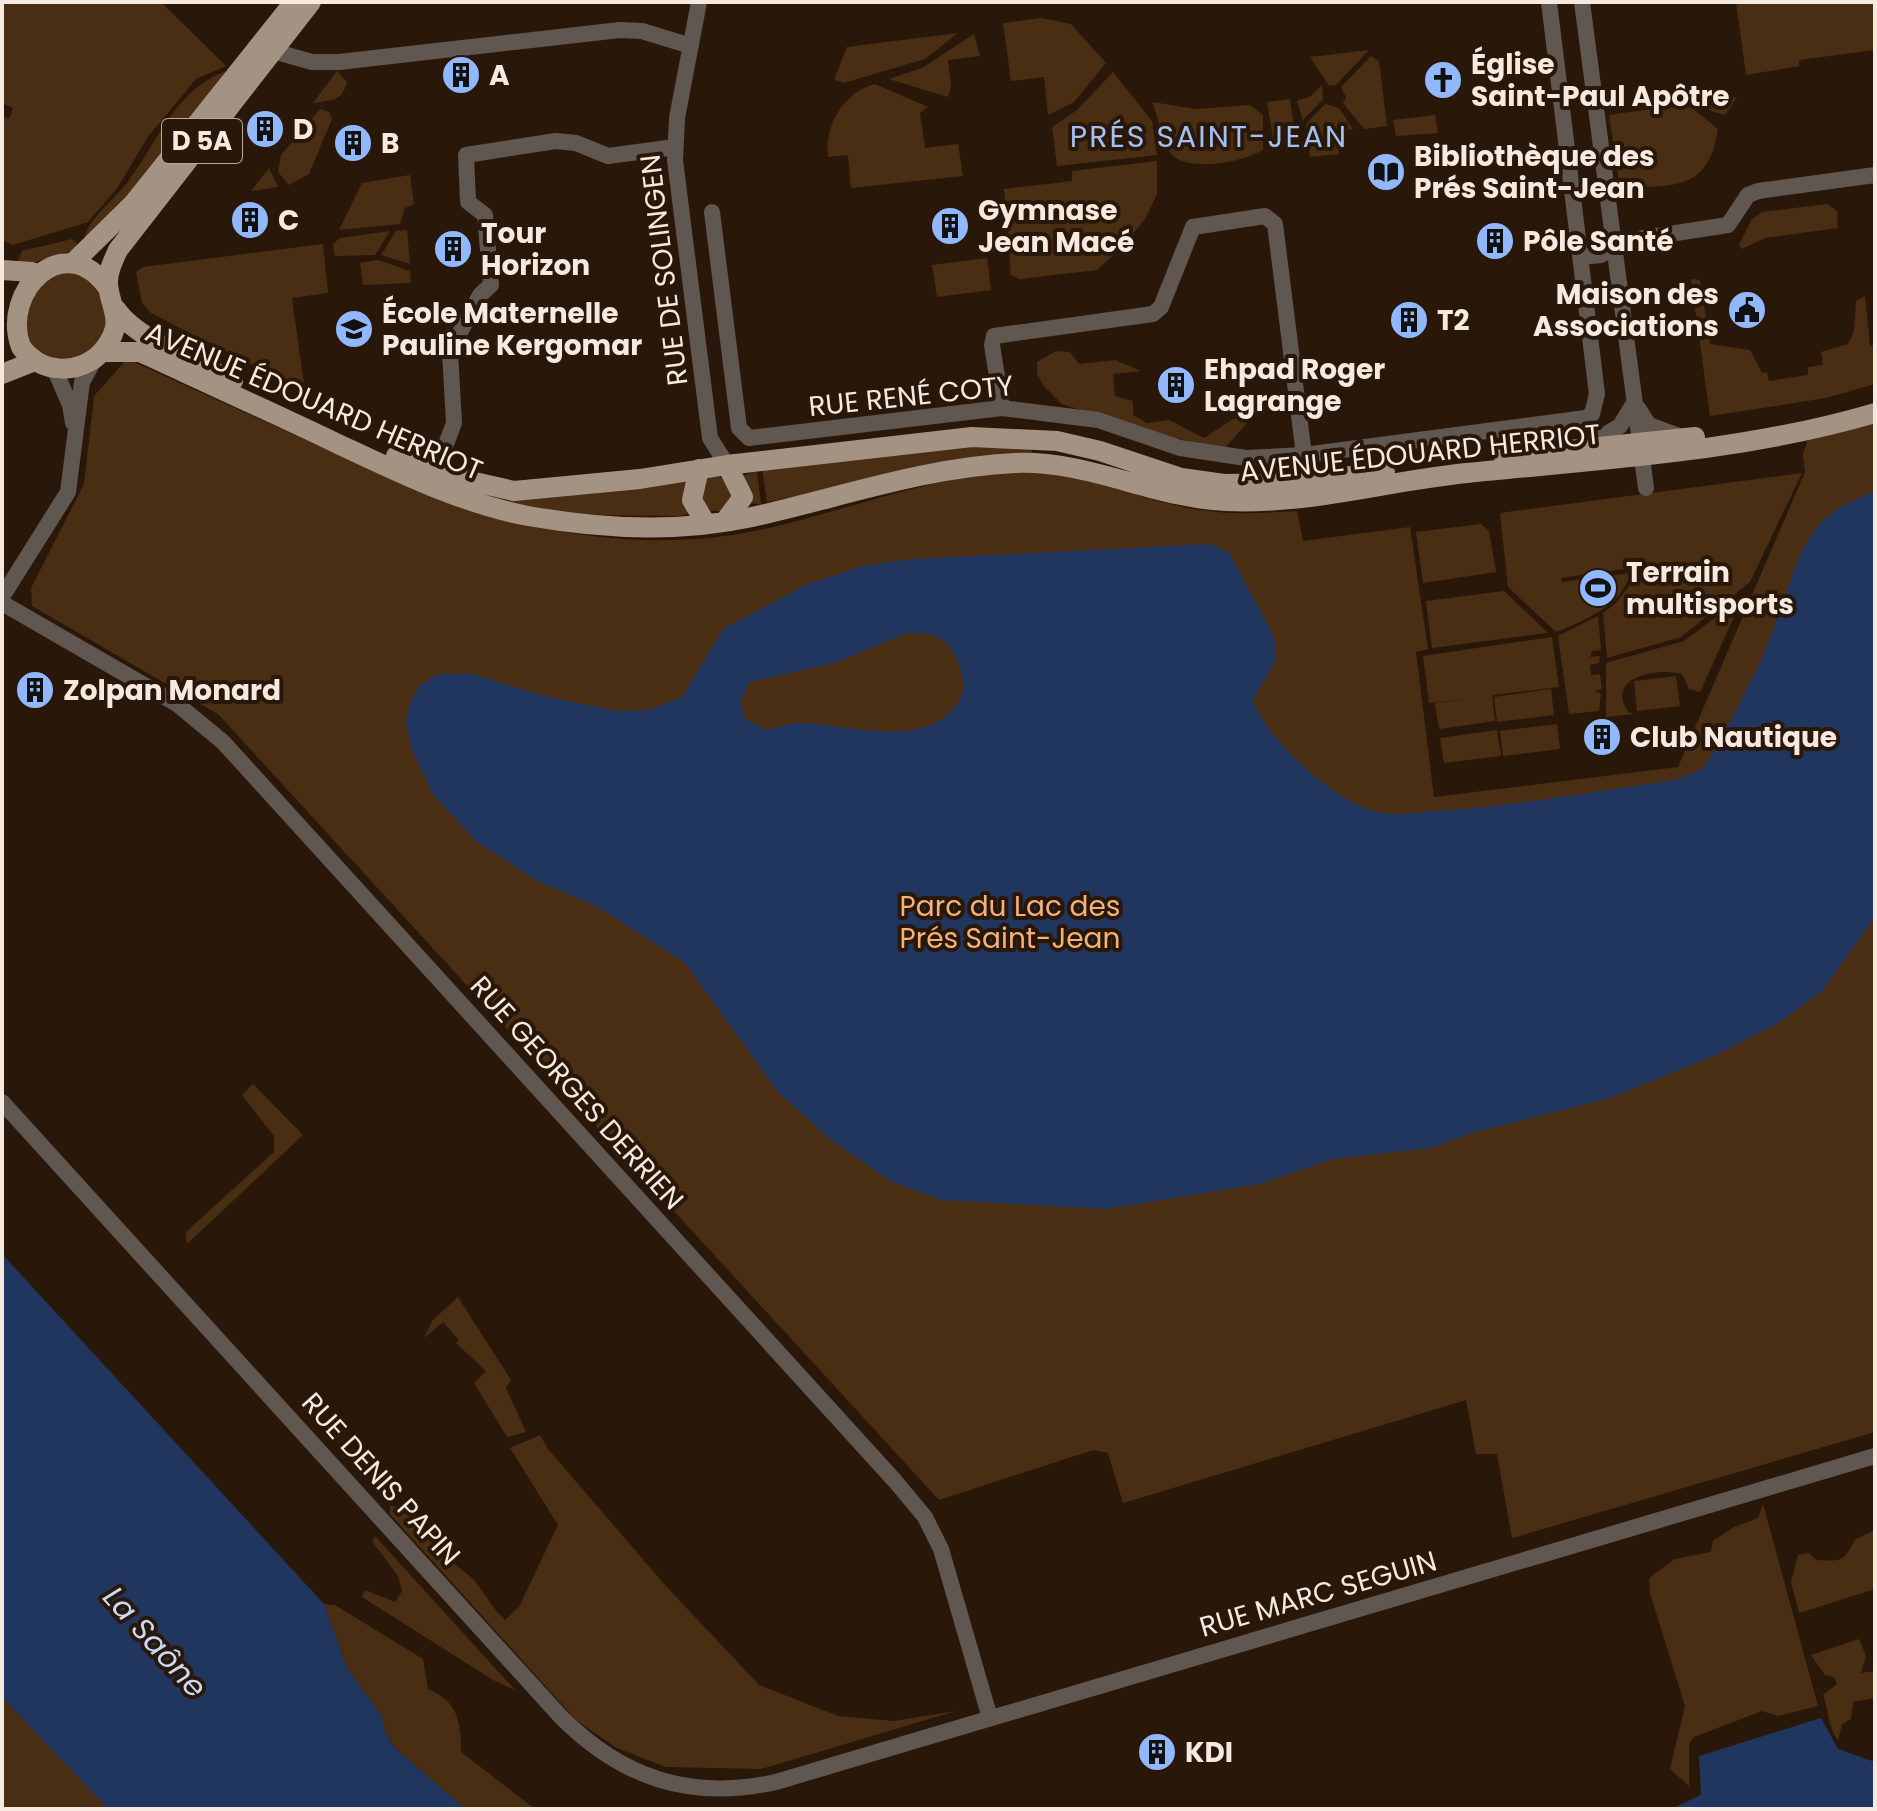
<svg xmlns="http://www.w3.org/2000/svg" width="1877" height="1811" font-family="Poppins,sans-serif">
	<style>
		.green { fill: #4a2e13 }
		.water { fill: #21365e; fill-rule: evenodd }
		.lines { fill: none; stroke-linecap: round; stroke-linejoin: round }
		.minor { stroke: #605750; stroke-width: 16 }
		.major { stroke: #a49283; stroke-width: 20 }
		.labels { text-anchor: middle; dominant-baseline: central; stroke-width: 8; stroke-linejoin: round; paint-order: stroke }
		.shield { fill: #29180a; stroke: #b8aaa0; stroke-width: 2 }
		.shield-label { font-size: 26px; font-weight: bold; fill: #f5e9e0 }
		.poi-label { font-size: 28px; font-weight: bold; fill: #f5e9e0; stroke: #29180a; text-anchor: start }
		.street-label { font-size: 28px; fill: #f5e9e0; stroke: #29180a }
		.park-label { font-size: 28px; fill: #f3b279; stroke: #29180a }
		.neighbourhood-label { font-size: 30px; letter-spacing: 2px; fill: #a3c0f3; stroke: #29180a }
		.water-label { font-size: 30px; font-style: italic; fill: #cadaf6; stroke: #29180a }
	</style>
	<rect width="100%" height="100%" fill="#29180a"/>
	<!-- green -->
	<path class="green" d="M2 2H161L226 66 196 79 147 138 118 187 88 222 13 245 2 240V116L9 119 13 108 2 103Z
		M1736 2H1875V50L1799 60V66L1746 75Z
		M1041 18 1071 24 1106 63 1074 102 1048 115 1044 77 1011 81 1003 23Z
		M958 33 925 59 844 83 834 79 847 47Z
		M974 34 980 56 948 60 951 87 948 97 889 79 922 68Z
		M1369 50 1336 85 1329 86 1310 57Z
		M1371 56 1379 61 1387 126 1364 129 1343 103 1346 97 1341 87Z
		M226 71 129 200 84 239C88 218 117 198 129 180 159 140 174 91 226 71Z
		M337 71 347 82C342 102 331 100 313 103Z
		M1113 72 1152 121 1157 155 1057 166 1052 127 1077 110Z
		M875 84 928 107 920 113 925 148 958 144 963 176 851 188 848 155 828 157C824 125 844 92 875 84Z
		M1322 85 1323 99 1303 120 1297 101 1311 96Z
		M1737 97 1725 115 1704 109 1698 102Z
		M1290 99 1294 129 1279 144H1274L1267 102Z
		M1152 102 1196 109 1250 105 1263 115V150C1242 162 1184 175 1168 150 1160 136 1159 117 1152 102Z
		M1325 104 1339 108 1353 129 1337 132 1339 154 1310 157 1306 124Z
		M1687 104 1718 129C1708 193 1674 184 1620 189L1609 115Z
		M320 109 329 112 332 119 309 174 289 185 278 172 281 155Z
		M1435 115 1438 133 1396 136 1393 120Z
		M1157 161V194L1145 219 1123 246 1097 270 1020 279 1011 275 1004 189 1072 181V171Z
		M269 168 278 187 251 191Z
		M410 175 414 204 405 208 400 224 339 230 362 183Z
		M1828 204 1837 211 1838 228 1765 238 1742 249 1739 245 1752 219 1762 212Z
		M407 230 410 264 381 255 396 231Z
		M390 231 375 255 335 256 333 244 340 238Z
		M72 239 81 248 15 268 22 251Z
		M323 244 328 293 292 298 305 392 151 313 142 303 136 272 143 267Z
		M987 258 991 290 937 297 932 265Z
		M378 260 410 271 411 283 363 285 360 263Z
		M69 270C77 273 91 277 96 284 123 317 97 365 55 360 46 359 35 349 28 345L25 289Z
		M1691 279 1700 280 1710 344 1750 350 1762 373 1767 372 1769 381 1808 375V367L1823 365 1821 352 1848 344 1854 331 1856 301 1865 296 1870 346 1875 345V384L1826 398 1710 416Z
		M1056 351 1070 352 1079 364 1115 360 1141 371 1113 374 1115 396 1133 401V415L1147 423 1169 420 1204 438 1241 414 1247 423 1224 449 1154 433 1062 404 1043 385 1037 374V362Z
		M127 359 434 498C529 531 632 550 732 535 822 521 912 480 1004 472 1071 466 1136 501 1201 510 1233 515 1265 513 1297 511L1303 541 1410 527 1428 649 1416 652 1434 797 1678 767 1805 472 1803 454 1808 439 1875 418V1432L1512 1538 1497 1454H1476L1466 1400 1123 1503 1108 1453 1093 1450 939 1500 218 714 32 606 31 588 84 484 94 396Z
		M1026 443 1035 456 933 469 767 502 762 469 971 444Z
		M757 471 761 504 749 503 743 476Z
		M1802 473 1750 582 1681 637 1607 658 1603 613 1615 604 1639 573 1638 567 1561 578 1562 582 1630 573C1623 605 1584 621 1556 632L1508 587 1500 513Z
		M707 476 722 477 735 492 726 511H707L699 500Z
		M687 482 688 514 678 516C605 515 530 519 463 486Z
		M1481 524 1489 531 1496 572 1423 583 1416 532Z
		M1504 591 1548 633 1432 648 1426 601Z
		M1736 602 1738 608 1700 692 1689 689 1682 674C1657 667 1605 677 1628 712L1634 714 1606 717V663L1684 641Z
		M1598 616 1601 650 1592 651 1590 657 1600 656 1599 663 1590 665 1591 675 1600 674 1602 689 1594 691 1601 694 1599 711 1569 714 1558 636Z
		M1552 637 1559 687 1492 695 1495 721 1439 729 1435 703 1466 699 1429 703 1423 656Z
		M1676 676 1680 706 1637 711 1634 681Z
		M1551 689 1554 715 1497 722 1494 697Z
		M1557 724 1560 749 1503 756 1500 731Z
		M1497 730 1501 756 1444 763 1440 738Z
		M253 1084 303 1135 187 1244 186 1232 274 1152V1136L242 1095Z
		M458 1297 511 1380 506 1388 526 1432 507 1437 474 1383 486 1371 456 1343 459 1340 443 1322 424 1338 432 1321Z
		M540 1435 548 1449 665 1585 759 1685 838 1716 894 1721 956 1711 761 1769 666 1767 617 1748 577 1721 390 1514V1506C414 1506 435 1544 450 1560 457 1567 467 1573 474 1580 485 1593 492 1608 505 1620L519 1607 558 1525 510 1448Z
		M1763 1504 1818 1706 1778 1716 1762 1711 1694 1737 1689 1743V1786L1670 1769 1685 1706 1650 1593 1649 1578 1675 1559 1711 1552 1713 1541 1734 1527 1758 1518Z
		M1875 1530V1589L1799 1613 1791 1582 1798 1555 1809 1553 1816 1560C1845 1561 1841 1563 1856 1539Z
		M375 1536 515 1690 493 1680 362 1597 365 1590 395 1602 402 1591 398 1576 372 1541Z
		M324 1604 335 1605 423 1659 428 1689C458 1701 461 1722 461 1752L535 1809H465L395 1748 386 1734 382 1717 346 1666Z
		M1859 1639 1866 1656 1861 1673 1875 1671V1698L1853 1702 1851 1719 1842 1724 1838 1741C1828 1726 1829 1711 1823 1695L1837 1684 1834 1677 1825 1675 1811 1655Z
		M2 1697 101 1799 108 1809H2Z"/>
	<!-- water -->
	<path class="water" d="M1875 491V917L1822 991 1777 1024 1716 1055 1610 1098 1475 1132 1431 1148 1333 1159 1260 1184 1106 1209 941 1200 890 1181 831 1140 778 1092 685 963 598 907 537 881 476 841 434 796 411 748 406 723 410 702 420 685 438 674H472L544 696 617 711 649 710 682 697 723 629 808 584 862 566 912 559 1209 544 1228 551 1273 634 1276 647V660L1253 700C1267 741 1339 807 1383 813 1400 816 1420 812 1438 811 1517 806 1597 791 1675 780L1702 769 1716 749 1763 657 1801 551 1820 523 1840 507ZM907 633C923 633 942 634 951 649 960 665 969 684 959 701 926 754 845 722 796 723 786 724 775 728 766 730L745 719 740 702 750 682 835 663Z
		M2 1254 324 1604 346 1666 382 1717 386 1734 395 1748 465 1809H108L2 1697Z
		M1821 1718 1838 1749 1875 1762V1809H1671L1701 1795 1699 1756Z"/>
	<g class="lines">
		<!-- minor -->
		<path class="minor" d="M699 2 677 118 675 160 710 438 727 465
			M1582 2 1646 488
			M273 51 312 62H339L620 30 642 31 691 46
			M712 212 739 428 749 438 1002 408 1098 420 1180 448 1246 458 1304 455 1586 418 1592 414 1597 394 1549 2
			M1581 257 1601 255 1624 241 1728 225 1748 195 1758 191 1875 175
			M54 368 70 405 73 423
			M1002 408 992 345 994 336 1153 314 1161 307 1193 227 1265 216 1275 224 1304 455
			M1638 408 1649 425 1679 436
			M1586 446 1620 426 1634 403
			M435 473 454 423 450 351 480 295 491 285 485 215 468 202 466 155 556 141 576 143 608 156 675 147
			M2 597 68 492 82 382 96 357
			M2 603 177 704 223 742 895 1481 925 1517 941 1549 990 1718
			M2 1102 561 1717C622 1778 690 1801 776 1782L1875 1456"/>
		<!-- major -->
		<path class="major" d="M73 263 133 204 294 2
			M2 270 32 272
			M108 288C65 227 0 291 21 347 29 358 42 367 56 368 74 371 94 363 105 348 125 321 111 311 108 285 107 273 113 261 118 250L311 2
			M116 309C136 339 200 364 233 381
			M102 352H140C205 382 271 412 336 443 398 472 460 503 528 516 601 529 679 533 752 517 838 498 926 467 1015 463 1088 460 1154 498 1226 501 1308 505 1386 481 1467 473 1603 459 1743 452 1875 413
			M2 374 35 361
			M396 456 435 473 514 491 640 479 727 465 972 437 1057 441 1100 451 1181 478 1224 484 1291 483 1385 472
			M1504 457 1695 437
			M699 469 692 500 706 524
			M725 521 743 497 727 465"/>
	</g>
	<!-- icons -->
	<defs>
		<symbol id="building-disc" viewBox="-11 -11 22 22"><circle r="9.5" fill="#91b8fd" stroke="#29180a"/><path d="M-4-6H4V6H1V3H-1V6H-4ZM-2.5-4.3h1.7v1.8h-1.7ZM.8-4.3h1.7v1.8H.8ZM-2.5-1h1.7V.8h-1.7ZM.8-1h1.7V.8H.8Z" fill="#111"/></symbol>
		<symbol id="church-disc" viewBox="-11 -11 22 22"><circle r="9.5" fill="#91b8fd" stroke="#29180a"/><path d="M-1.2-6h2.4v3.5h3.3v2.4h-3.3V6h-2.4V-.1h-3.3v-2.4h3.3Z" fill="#111"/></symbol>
		<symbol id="library-disc" viewBox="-11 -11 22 22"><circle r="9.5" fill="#91b8fd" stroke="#29180a"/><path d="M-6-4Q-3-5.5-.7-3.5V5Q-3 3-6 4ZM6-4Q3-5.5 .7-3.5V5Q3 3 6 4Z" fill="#111"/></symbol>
		<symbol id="civic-disc" viewBox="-11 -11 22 22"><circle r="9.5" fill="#91b8fd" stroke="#29180a"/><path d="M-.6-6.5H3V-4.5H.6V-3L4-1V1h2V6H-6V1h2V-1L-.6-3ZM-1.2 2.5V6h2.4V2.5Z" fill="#111"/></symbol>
		<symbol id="school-disc" viewBox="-11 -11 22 22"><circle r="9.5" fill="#91b8fd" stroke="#29180a"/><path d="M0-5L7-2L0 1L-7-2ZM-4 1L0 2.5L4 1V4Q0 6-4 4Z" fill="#111"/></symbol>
		<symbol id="stadium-disc" viewBox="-11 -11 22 22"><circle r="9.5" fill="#91b8fd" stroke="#29180a"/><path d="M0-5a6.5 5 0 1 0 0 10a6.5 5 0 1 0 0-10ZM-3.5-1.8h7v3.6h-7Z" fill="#111"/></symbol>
	</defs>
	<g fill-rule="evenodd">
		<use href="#building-disc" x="439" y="53" width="44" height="44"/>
		<use href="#church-disc" x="1421" y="58" width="44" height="44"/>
		<use href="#building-disc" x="243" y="107" width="44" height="44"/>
		<use href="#building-disc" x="331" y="121" width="44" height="44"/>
		<use href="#library-disc" x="1364" y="150" width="44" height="44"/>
		<use href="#building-disc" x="228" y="198" width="44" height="44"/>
		<use href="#building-disc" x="928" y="204" width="44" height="44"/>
		<use href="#building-disc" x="1473" y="219" width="44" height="44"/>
		<use href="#building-disc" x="431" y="227" width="44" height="44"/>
		<use href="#civic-disc" x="1725" y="288" width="44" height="44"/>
		<use href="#building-disc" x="1387" y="298" width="44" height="44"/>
		<use href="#school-disc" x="332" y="307" width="44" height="44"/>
		<use href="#building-disc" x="1154" y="363" width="44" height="44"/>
		<use href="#stadium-disc" x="1576" y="566" width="44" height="44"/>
		<use href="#building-disc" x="13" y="668" width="44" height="44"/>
		<use href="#building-disc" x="1580" y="715" width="44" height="44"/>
		<use href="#building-disc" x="1135" y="1730" width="44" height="44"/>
	</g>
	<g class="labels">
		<!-- shield labels -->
		<rect class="shield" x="162" y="119" width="80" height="44" rx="6"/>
		<g class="shield-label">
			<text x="202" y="141">D 5A</text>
		</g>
		<!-- poi labels -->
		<g class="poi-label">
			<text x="1471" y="64">Église<tspan x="1471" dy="32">Saint-Paul Apôtre</tspan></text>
			<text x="489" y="75">A</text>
			<text x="293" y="129">D</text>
			<text x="381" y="143">B</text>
			<text x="1414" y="156">Bibliothèque des<tspan x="1414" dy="32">Prés Saint-Jean</tspan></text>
			<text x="978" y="210">Gymnase<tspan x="978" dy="32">Jean Macé</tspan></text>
			<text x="278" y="220">C</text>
			<text x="481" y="233">Tour<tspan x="481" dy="32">Horizon</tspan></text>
			<text x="1523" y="241">Pôle Santé</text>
			<text x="1719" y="294" text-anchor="end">Maison des<tspan x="1719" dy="32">Associations</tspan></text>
			<text x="382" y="313">École Maternelle<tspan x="382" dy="32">Pauline Kergomar</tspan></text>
			<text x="1437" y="320">T2</text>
			<text x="1204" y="369">Ehpad Roger<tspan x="1204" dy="32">Lagrange</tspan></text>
			<text x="1626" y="572">Terrain<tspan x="1626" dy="32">multisports</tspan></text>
			<text x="63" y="690">Zolpan Monard</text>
			<text x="1630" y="737">Club Nautique</text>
			<text x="1185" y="1752">KDI</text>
		</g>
		<!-- street labels -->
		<g class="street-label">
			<text transform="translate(664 270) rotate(-97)">RUE DE SOLINGEN</text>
			<text transform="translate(911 396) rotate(-6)">RUE RENÉ COTY</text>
			<text transform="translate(314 401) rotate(23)">AVENUE ÉDOUARD HERRIOT</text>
			<text transform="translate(1420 453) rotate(-6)">AVENUE ÉDOUARD HERRIOT</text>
			<text transform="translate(577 1093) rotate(48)">RUE GEORGES DERRIEN</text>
			<text transform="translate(381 1479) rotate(48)">RUE DENIS PAPIN</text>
			<text transform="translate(1318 1594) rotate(-16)">RUE MARC SEGUIN</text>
		</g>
		<!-- park labels -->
		<g class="park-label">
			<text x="1010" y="906">Parc du Lac des<tspan x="1010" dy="32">Prés Saint-Jean</tspan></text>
		</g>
		<!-- neighbourhood labels -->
		<g class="neighbourhood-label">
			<text x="1209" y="136">PRÉS SAINT-JEAN</text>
		</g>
		<!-- water labels -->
		<g class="water-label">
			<text transform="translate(155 1642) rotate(48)">La Saône</text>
		</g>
	</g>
	<!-- border -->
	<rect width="1877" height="1811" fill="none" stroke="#f5e9e0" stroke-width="8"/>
</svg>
